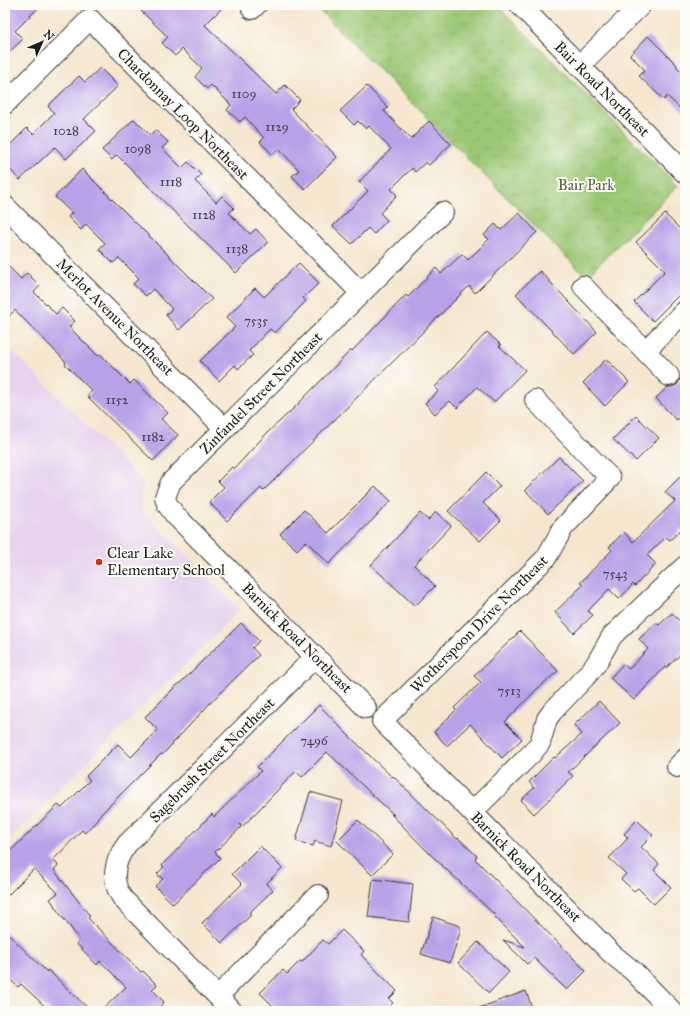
<svg xmlns="http://www.w3.org/2000/svg" width="690" height="1016" font-family="'IM FELL Great Primer',serif">
	<style>
		.built { fill: #e7d2ef }
		.park { fill: url(#park-crowns); stroke: #5c7248 }
		.building { fill: #b7a2e8 }
		.lines { fill: none; stroke-linecap: round; stroke-linejoin: round }
		.minor-casing { stroke: #3d3a37; stroke-width: 22 }
		.minor { stroke: #fff; stroke-width: 20 }
		.poi-dot { fill: #c8321e; stroke: #fdfcf7; stroke-width: 1.5 }
		.labels { text-anchor: middle; dominant-baseline: central; stroke-width: 4; stroke-linejoin: round; paint-order: stroke }
		.number-label { font-size: 13px; fill: #433e4f }
		.street-label { font-size: 15px; fill: #1c1c1c; stroke: #fdfcf7 }
		.park-label { font-size: 15px; fill: #4f6040; stroke: #fdfcf7 }
		.poi-label { font-size: 15px; fill: #1c1c1c; stroke: #fdfcf7; text-anchor: start }
	</style>
	<defs>
		<pattern id="park-crowns" width="20" height="18" patternUnits="userSpaceOnUse"><rect width="20" height="18" fill="#9bc775"/><path d="M2 6a3 3 0 1 1 6 0M12 15a3 3 0 1 1 6 0" fill="none" stroke="#85aa65"/></pattern>
	</defs>
	<rect width="100%" height="100%" fill="#fdfcf7"/>
	<filter id="ink" filterUnits="userSpaceOnUse"><feTurbulence type="fractalNoise" baseFrequency=".025" numOctaves="2"/><feDisplacementMap in="SourceGraphic" scale="8" xChannelSelector="R" yChannelSelector="G"/><feConvolveMatrix kernelMatrix="1 2 1 2 8 2 1 2 1" color-interpolation-filters="sRGB"/></filter>
	<filter id="wash" filterUnits="userSpaceOnUse"><feTurbulence type="fractalNoise" baseFrequency=".012" numOctaves="4" result="noise"/><feDisplacementMap in="SourceGraphic" scale="16" xChannelSelector="R" yChannelSelector="G"/><feGaussianBlur stdDeviation="0.9" result="paint"/><feColorMatrix in="noise" values="0 0 0 0 0 0 0 0 0 0 0 0 0 0 0 0 0 1.4 0 .05"/><feComposite in="paint" operator="in"/></filter>
	<g filter="url(#wash)">
		<rect width="100%" height="100%" fill="#f6e6cf"/>
		<!-- built -->
		<path class="built" d="M5 344 144 482 141 496 142 506 145 514 240 610 5 844Z"/>
		<!-- park -->
		<path class="park" d="M314 5H497L678 186 586 277Z"/>
		<g id="blocks">
			<!-- building -->
			<path class="building" d="M5 5H41L15 31 23 39 5 56Z
				M135 5H225L205 25 276 94 285 85 300 100 291 109 337 157 305 189 292 176 299 170 279 149 273 155 260 142 264 138 245 117 240 122 227 110 231 105 211 85 207 89 195 77 202 68 182 49 175 56 162 43 168 37Z
				M648 36 677 65 676 66 685 75V113L667 96 664 100 639 76 645 70 630 55Z
				M100 68 118 86 84 119 96 131 66 159 55 147 20 180 5 164V150L27 128 33 134 54 113 48 106 79 76 85 82Z
				M367 86 388 108 384 111 411 139 429 121 451 144 429 165 426 162 415 172 412 168 391 189 397 195 380 213 387 220 374 234 368 228 352 244 333 226 368 191 359 182 391 149 369 126 366 129 358 121 354 125 340 111Z
				M134 119 150 135 155 130 168 142 162 148 182 168 188 162 201 175 195 181 216 202 222 196 234 208 229 213 250 234 256 229 268 242 236 273 117 155 112 160 102 150Z
				M82 169 212 299 179 330 166 315 172 309 153 289 146 296 133 284 139 278 119 258 113 263 99 249 105 243 86 224 81 230 68 217 72 213 55 197Z
				M519 213 537 232 475 293 469 286 263 491 261 488 227 521 209 502 224 487 218 481 232 467 234 469 267 433 292 410 351 350 352 351 406 295 408 297 436 268 441 274 462 254 468 260 489 239 484 235 495 224 501 230Z
				M665 214 685 234V289L653 321 634 302 665 271 636 242Z
				M5 263 21 279 27 273 40 286 34 292 56 314 62 308 75 321 69 327 98 356 100 354 130 384 134 380 168 413 161 419 178 435 153 461 87 396 92 391 65 364 66 362 15 310 5 320Z
				M299 263 319 283 303 298 306 301 275 333 270 329 249 351 253 355 238 369 235 365 219 381 200 361 235 327 226 318 255 288 264 297Z
				M540 271 597 332 574 354 516 294Z
				M487 332 501 345 499 346 525 370 494 402 477 387 457 408 450 401 435 414 425 403 439 391 435 387Z
				M606 359 629 382 605 406 583 383Z
				M680 379 685 384V415L681 419H675L656 398 668 387H672L677 385Z
				M636 416 659 438 636 461 613 439Z
				M559 457 583 481 548 514 525 490Z
				M486 472 500 486 483 503 501 520 480 541 448 511Z
				M685 472V526L670 540 666 537 647 555 656 564 635 586 633 584 619 599 609 589 588 611 593 615 574 633 555 612 583 585 580 583 612 550 609 547 624 532 633 542 675 501 665 492Z
				M375 486 391 501 329 564 306 541 297 550 280 534 304 510 328 533Z
				M436 512 451 526 414 565 435 586 415 606 371 565 420 513 428 520Z
				M672 613 685 627V650L666 668 665 667 634 700 610 678 623 664 629 669 648 649 639 639 656 623 659 625Z
				M241 623 259 641 252 648 259 655 214 699 162 755 161 754 97 818 98 819 85 833 82 830 53 860 58 865 54 870 90 916 88 918 141 972 143 971 157 985 152 989 164 1002 155 1011H101L126 987 100 961 97 965 77 944 80 940 54 906H55L50 899 58 893 34 869 5 898V856L58 805 62 808 90 780 86 776 118 744 131 757 158 730 145 717 177 685H178Z
				M520 631 558 671 538 688 505 722 522 739 502 758 470 724 447 746 434 732 456 710 454 708 481 682 474 676Z
				M599 701 620 723 568 772 573 776 534 814 521 800 534 788 529 782 554 757 555 758 582 734 574 725Z
				M319 705 346 733 392 777 393 776 457 839 458 838 477 856 475 859 586 971 567 990 534 958 527 964 503 940 525 947 494 916 495 915 431 855 391 814 394 815 327 752 302 777 296 771 243 826 239 824 241 827 215 852 220 858 173 904 155 886 163 879 157 874 164 867 162 865 212 814 214 817 261 771 257 767Z
				M310 792 343 801 331 846 315 841 313 846 296 841Z
				M358 820 393 854 372 875 337 841Z
				M637 820 653 835 641 847 659 864 654 870 671 887 654 904 638 888 634 891 621 879 626 874 609 858 628 838 624 834Z
				M260 846 282 868 266 884 273 890 249 913 251 915 222 943 202 923 242 884 232 874Z
				M373 879 413 884 409 922 368 917Z
				M433 917 460 926V932L450 963 421 954Z
				M342 930 364 951 361 955 397 991 389 999 393 1003 385 1011H278L260 993 283 970 287 974 300 961 302 962 323 940 328 944Z
				M5 931 47 972 48 970 91 1011H50L21 984 18 987 5 975Z
				M478 942 509 972 489 993 458 963Z
				M526 991 533 1011H477L476 1009Z"/>
		</g>
	</g>
	<g filter="url(#ink)">
		<use href="#blocks" fill-opacity="0" stroke="#3d3a37" stroke-width="1"/>
		<g class="lines">
			<defs>
				<path id="minor" d="M520 5 685 173
					M252 9 256 5
					M579 66 641 5
					M5 104 90 19 361 293
					M5 206 225 429
					M583 286 669 376
					M645 351 685 311
					M535 400 610 478 563 528 546 558 382 721 612 954 633 971 672 1011
					M366 708 175 515 167 504 165 497 171 482 443 212
					M677 767 685 759
					M472 812 532 753 540 743 547 719 552 712 588 674 596 664 612 636 685 566
					M218 996 318 895
					M232 1011 123 899C110 881 114 861 127 844L315 657"/>
			</defs>
			<!-- minor casing -->
			<use href="#minor" class="minor-casing"/>
			<!-- minor -->
			<use href="#minor" class="minor"/>
		</g>
	</g>
	<!-- markers -->
	<circle class="poi-dot" cx="99" cy="562" r="4"/>
	<g class="labels">
		<!-- number labels -->
		<g class="number-label">
			<text x="244" y="94">1109</text>
			<text x="277" y="127">1129</text>
			<text x="66" y="131">1028</text>
			<text x="138" y="149">1098</text>
			<text x="171" y="182">1118</text>
			<text x="204" y="215">1128</text>
			<text x="237" y="249">1138</text>
			<text x="256" y="321">7535</text>
			<text x="117" y="400">1152</text>
			<text x="153" y="437">1182</text>
			<text x="615" y="574">7543</text>
			<text x="509" y="691">7513</text>
			<text x="314" y="741">7496</text>
		</g>
		<!-- street labels -->
		<g class="street-label">
			<text transform="translate(602 89) rotate(45)">Bair Road Northeast</text>
			<text transform="translate(183 114) rotate(45)">Chardonnay Loop Northeast</text>
			<text transform="translate(115 317) rotate(45)">Merlot Avenue Northeast</text>
			<text transform="translate(261 393) rotate(-45)">Zinfandel Street Northeast</text>
			<text transform="translate(479 624) rotate(-45)">Wotherspoon Drive Northeast</text>
			<text transform="translate(297 638) rotate(45)">Barnick Road Northeast</text>
			<text transform="translate(212 760) rotate(-45)">Sagebrush Street Northeast</text>
			<text transform="translate(526 867) rotate(45)">Barnick Road Northeast</text>
		</g>
		<!-- park labels -->
		<g class="park-label">
			<text x="586" y="185">Bair Park</text>
		</g>
		<!-- poi labels -->
		<g class="poi-label">
			<text x="107" y="553">Clear Lake<tspan x="107" dy="17">Elementary School</tspan></text>
		</g>
	</g>
	<!-- margin -->
	<rect width="690" height="1016" fill="none" stroke="#fdfcf7" stroke-width="20"/>
	<!-- north arrow -->
	<g transform="translate(42 42) rotate(45)" stroke="#fdfcf7" stroke-width="3" paint-order="stroke">
	<path d="M0-3L7 15L0 10L-7 15Z" fill="#1c1c1c"/>
	<text y="-6" font-size="11" font-weight="bold" text-anchor="middle" fill="#1c1c1c">N</text>
	</g>
</svg>
